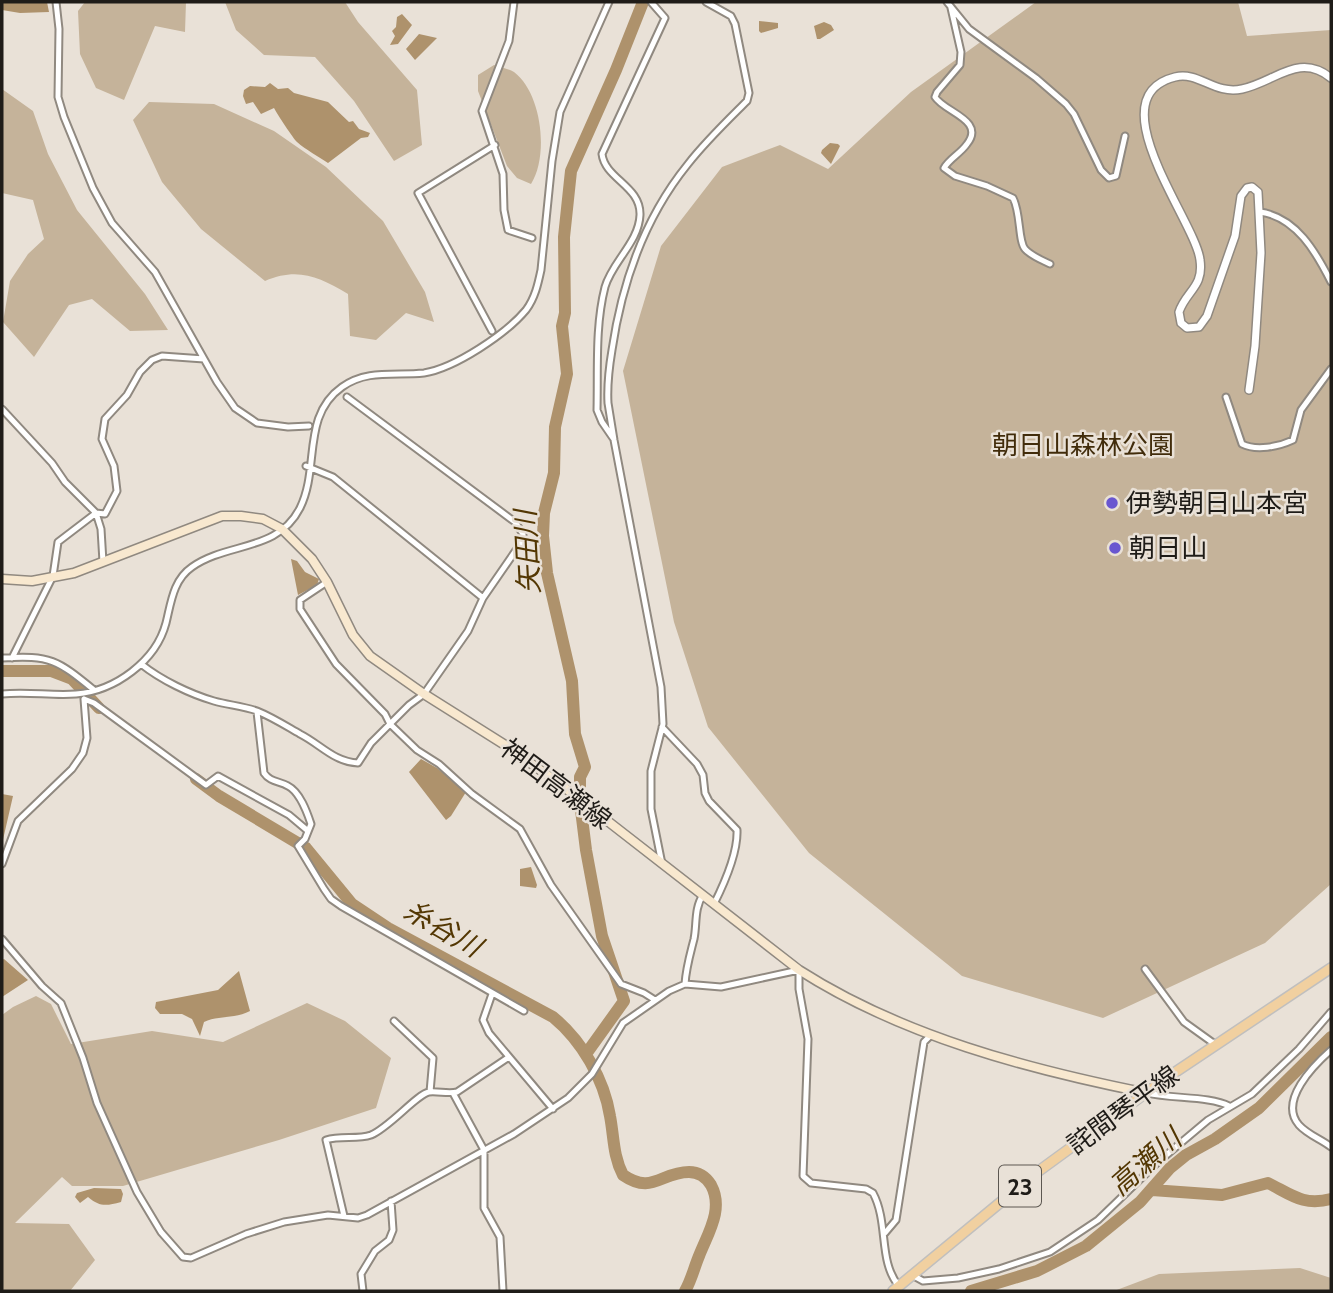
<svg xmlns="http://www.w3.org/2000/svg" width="1333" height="1293" font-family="Cabin,'Noto Sans JP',sans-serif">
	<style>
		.green { fill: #c5b39a }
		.water { fill: #ae926c }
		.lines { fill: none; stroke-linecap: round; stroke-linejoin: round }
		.river { stroke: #ae926c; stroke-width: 12 }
		.minor-casing { stroke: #908980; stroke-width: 9 }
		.tertiary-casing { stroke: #908980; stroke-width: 10 }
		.secondary-casing { stroke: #908980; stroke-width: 11 }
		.primary-casing { stroke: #c0bfbe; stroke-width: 12 }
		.minor { stroke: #fff; stroke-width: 5 }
		.tertiary { stroke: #fff; stroke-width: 7 }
		.secondary { stroke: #f8e8cf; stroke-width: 8 }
		.primary { stroke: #f1d0a0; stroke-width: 9 }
		.poi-dot { fill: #6956d0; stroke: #e9e1d7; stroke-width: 2.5 }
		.labels { text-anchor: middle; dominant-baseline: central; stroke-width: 5; stroke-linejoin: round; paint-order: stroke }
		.shield { fill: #e9e1d7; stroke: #5c5751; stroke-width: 2 }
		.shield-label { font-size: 24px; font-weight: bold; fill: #1f1c18 }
		.park-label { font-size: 26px; fill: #412c0b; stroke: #e9e1d7 }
		.poi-label { font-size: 26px; fill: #1f1c18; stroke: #e9e1d7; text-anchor: start }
		.street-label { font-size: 26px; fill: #1f1c18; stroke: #e9e1d7 }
		.water-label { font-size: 28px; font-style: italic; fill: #533703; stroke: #e9e1d7 }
	</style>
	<rect width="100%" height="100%" fill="#e9e1d7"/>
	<!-- green -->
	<path class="green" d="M85 2H186L185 32 155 26 124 100 96 88 80 54 78 11Z
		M225 2H345L358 22 417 90 422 145 394 161 354 101 315 57 264 55 236 30Z
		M1036 2H1238L1247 36 1331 30V884L1265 943 1103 1018 962 976 809 853 708 727 674 622 623 371 661 246 722 167 780 145 828 169 911 92Z
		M494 65C500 67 509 69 514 72 542 93 549 156 531 184L517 178 507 166 478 91V75Z
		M2 89 33 111 48 154 77 210 145 294 168 330 130 331 92 299 69 305 34 357 3 322 10 281 28 254 44 239 33 200 2 193Z
		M149 102 214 104 274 131 326 167 383 221 425 292 434 322 406 313 376 340 350 336 348 294C319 277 298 267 265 281L201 229 162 182 133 120Z
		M36 996 51 1004 71 1044 152 1031 223 1042 307 1003 345 1021 391 1058 376 1108 279 1140 123 1186H72L62 1177 15 1223 69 1224 95 1260 70 1291H2V1015L13 1007Z
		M1300 1268 1331 1278V1291H1114L1159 1274Z"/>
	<!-- water -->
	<path class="water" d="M2 2H47L49 12 20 13 2 10Z
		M402 14 412 25 398 44 390 45 395 36 392 31 396 27 397 17Z
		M759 21 778 23V28L761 33 759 31Z
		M824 22 831 25 834 30 820 39H817L814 26Z
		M419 34 437 38 415 60 406 49Z
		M270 83 278 89 288 88 294 93 328 102 349 122 353 121 359 129 370 133 368 137 361 138 328 163C318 156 306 150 297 142 293 138 277 114 274 108L261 114 253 102 246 104 243 96 244 90 250 86 265 87Z
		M830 143 838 144 840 146 831 164 821 153 822 150Z
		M291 559 297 561 305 572 319 579 317 585 298 595Z
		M421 759 437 768 466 792 451 816 446 820 409 772Z
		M2 794 13 796 2 844Z
		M531 867 537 885 536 888 520 886V869Z
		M4 959 28 980 2 997V960Z
		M239 971 250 1011C235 1019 219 1015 204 1022L200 1036 192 1019 182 1014H160L155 1008 156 1002 218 990Z
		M94 1188 121 1189 123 1194 121 1202C106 1206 100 1207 88 1197L80 1203 75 1197 77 1193Z"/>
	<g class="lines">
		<!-- river -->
		<path class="river" d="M2 671H51L72 679 99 708
			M196 779 219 796 306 848 352 904 388 928 553 1017C582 1041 604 1079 610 1116 614 1137 613 1156 623 1175 652 1195 661 1172 689 1172 698 1172 706 1177 711 1185 724 1209 708 1233 699 1256 694 1268 691 1281 685 1291
			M586 1054 624 1001 602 936 586 850 580 802V777L585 767 575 734 572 681 547 573 543 536 544 513 554 473 555 427 567 374 562 326 565 313 564 237 571 171 616 70 643 2
			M1152 1190 1222 1195 1268 1183C1292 1195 1303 1206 1331 1199
			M971 1291 1037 1271 1086 1246 1140 1202 1170 1168 1186 1155 1215 1139 1259 1108 1331 1037"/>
		<defs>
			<path id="minor" d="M56 2 59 29 58 97 64 117 93 188 112 223 155 272 217 382 235 408 257 423 288 427 309 426
				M514 2 509 41 482 111 503 174 504 210 508 230 532 238
				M947 2 969 29 1036 78 1066 104 1074 114 1101 170 1109 178 1116 176 1125 136
				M951 8 961 52 960 65 937 92 935 97C944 112 986 120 967 144 960 154 950 158 944 168L955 176 987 186 1013 198C1021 213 1018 241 1025 249 1031 256 1042 260 1050 264
				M1260 212C1296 217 1316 252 1331 282
				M492 331 418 193 495 145
				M347 397 515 522 523 534V540L483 598 468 631 424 694 409 705 390 724 417 750 439 764 472 794 520 829 551 885 621 984 644 993 655 1000
				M1226 397 1242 444C1256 451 1278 447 1293 440L1301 410 1331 369
				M2 409 52 463 65 482 96 513 101 529 103 562
				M613 438 602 422 597 410C598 369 595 326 605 287 612 262 639 242 640 215 641 186 605 179 602 154L665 18 651 2
				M306 466 333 477 483 598
				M2 658C51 655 57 660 94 690
				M12 658 53 576 58 542 96 513 105 514 117 491 114 466 102 439 105 419 127 395 140 372 152 360 162 356 204 359
				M141 664C161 680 190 694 214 701 228 705 243 706 257 711 272 717 286 726 300 734 320 744 334 762 358 763L371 743 390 724 385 714 336 664 300 609V600L327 582
				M2 694C27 691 51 696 76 694 115 691 156 661 166 623 171 603 173 580 192 567 227 542 278 552 300 508 320 468 301 416 342 387 367 369 395 376 424 373 455 368 506 334 526 310 535 298 538 284 541 270L552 161 560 112 609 2
				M84 699 94 703 206 785 218 776 289 815 308 831
				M257 712 264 773C270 782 279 781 288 786 300 792 307 812 311 824L305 839 298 846 324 889 331 899 341 906 524 1011
				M662 727 697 764 703 775 705 793 709 801 737 830C738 852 724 884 714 904
				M2 864 18 821 72 769 83 753 87 738 84 699
				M662 864 651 809V771L663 724 661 687 614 440C612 428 610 416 608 403 607 385 609 368 612 350 622 282 645 217 688 164 706 141 727 121 747 101L749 93 735 24 731 16 706 2
				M2 939 42 986 61 1003 83 1058 97 1103 137 1192 161 1232 183 1257 191 1258 246 1234 284 1222 328 1215 358 1218 367 1215 514 1134 568 1098 592 1074 623 1023 669 991 685 984 721 987 799 970V989L808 1039 803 1176 811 1183 866 1189 873 1193C889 1223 878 1262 899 1286
				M1145 969 1184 1022 1216 1045
				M685 984C686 968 690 955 694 939 697 925 694 908 703 895
				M492 994 483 1020 489 1033 553 1109
				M394 1021 433 1058 430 1092
				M1331 1050C1314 1065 1278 1101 1299 1125 1308 1135 1321 1139 1331 1147
				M453 1093 484 1150V1208L500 1237 503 1291
				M1147 1093C1171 1099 1210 1096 1229 1106
				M344 1216 326 1140C341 1135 357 1140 371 1135 390 1127 417 1094 429 1092 438 1091 448 1094 457 1092L509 1057
				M885 1233 896 1220 924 1042 931 1035
				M912 1275 923 1281 958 1278 999 1269 1050 1252 1098 1220 1158 1162 1208 1120 1252 1094 1299 1049 1331 1012
				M363 1291 361 1274 375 1251 389 1240 393 1230 391 1201"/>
			<path id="tertiary" d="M1249 390 1255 346 1261 253 1258 192 1252 187 1247 188 1241 196 1235 236 1207 316 1199 327 1187 328 1181 323 1179 312C1186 291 1204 287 1200 260 1196 222 1095 97 1175 77 1199 71 1214 95 1242 89 1275 82 1299 52 1331 78"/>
			<path id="secondary" d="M2 579 32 581 74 573 222 516H241L263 519 282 529 312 559 327 582 353 635 370 656 424 694 505 745 560 784 799 970C902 1036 1027 1069 1147 1093"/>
			<path id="primary" d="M893 1291 1036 1173 1165 1079 1331 968"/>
		</defs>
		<!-- minor casing -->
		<use href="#minor" class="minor-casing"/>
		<!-- tertiary casing -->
		<use href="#tertiary" class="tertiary-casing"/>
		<!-- secondary casing -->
		<use href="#secondary" class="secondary-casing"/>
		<!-- primary casing -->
		<use href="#primary" class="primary-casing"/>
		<!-- minor -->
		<use href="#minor" class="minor"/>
		<!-- tertiary -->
		<use href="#tertiary" class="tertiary"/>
		<!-- secondary -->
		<use href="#secondary" class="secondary"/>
		<!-- primary -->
		<use href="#primary" class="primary"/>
	</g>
	<!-- markers -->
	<g class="poi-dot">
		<circle cx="1112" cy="503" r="7"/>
		<circle cx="1115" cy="548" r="7"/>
	</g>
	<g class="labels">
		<!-- shield labels -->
		<rect class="shield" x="999" y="1165.5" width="42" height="41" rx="5"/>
		<g class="shield-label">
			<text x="1020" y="1186">23</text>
		</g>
		<!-- park labels -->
		<g class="park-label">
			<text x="1083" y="445">朝日山森林公園</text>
		</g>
		<!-- poi labels -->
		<g class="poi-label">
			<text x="1126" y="503">伊勢朝日山本宮</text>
			<text x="1129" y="548">朝日山</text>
		</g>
		<!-- street labels -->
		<g class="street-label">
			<text transform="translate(556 784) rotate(37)">神田高瀬線</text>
			<text transform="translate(1123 1110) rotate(-36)">詫間琴平線</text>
		</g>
		<!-- water labels -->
		<g class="water-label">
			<text transform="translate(527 552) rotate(-93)">矢田川</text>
			<text transform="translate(443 928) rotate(30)">糸谷川</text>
			<text transform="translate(1145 1162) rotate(-41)">高瀬川</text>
		</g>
	</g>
	<!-- border -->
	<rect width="1333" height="1293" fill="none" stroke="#1f1c18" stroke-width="7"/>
</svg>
